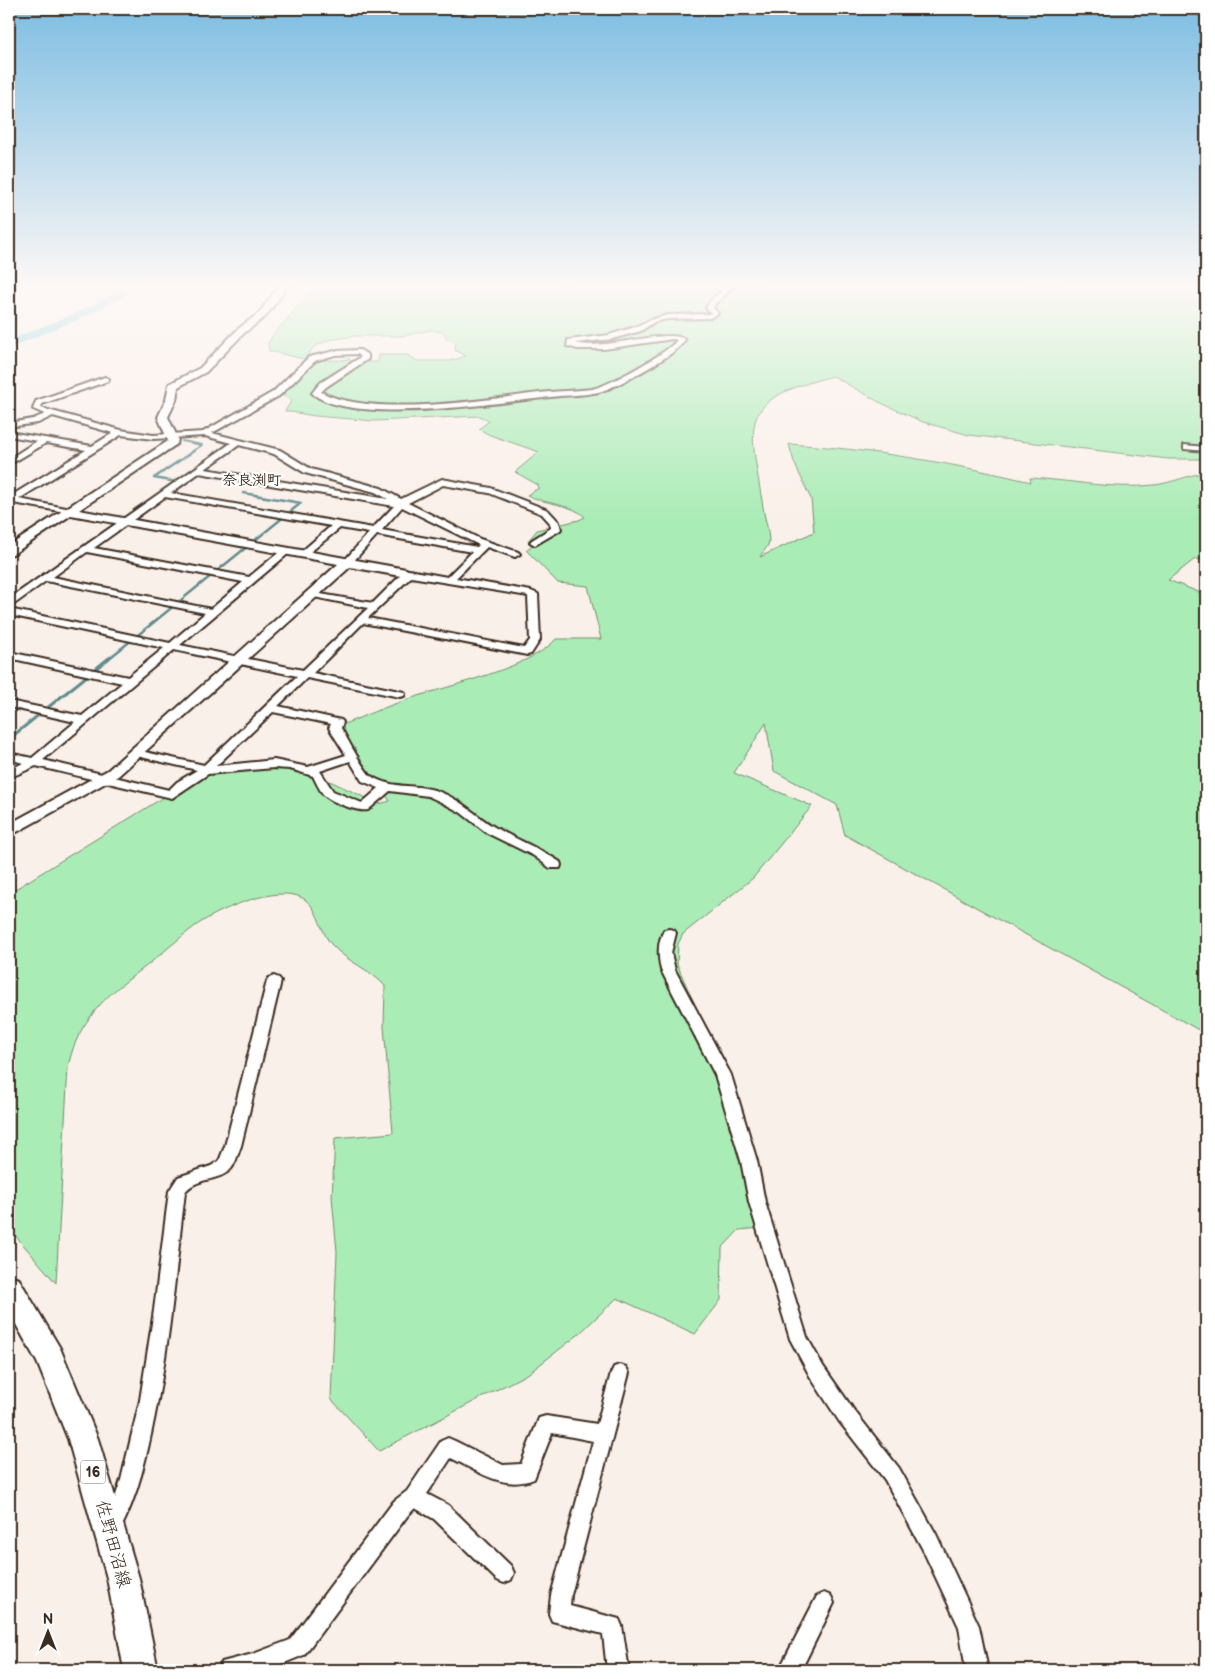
<svg xmlns="http://www.w3.org/2000/svg" width="1215" height="1679" font-family="'Balsamiq Sans','Klee One',sans-serif">
	<style>
		.green { fill: #aaecb6; stroke: #728b6a }
		.lines { fill: none; stroke-linecap: round; stroke-linejoin: round }
		.stream-far2 { stroke: #628b8e; stroke-width: 2 }
		.stream-far1 { stroke: #628b8e; stroke-width: 2.5 }
		.stream { stroke: #628b8e; stroke-width: 3 }
		.river { fill: #7ccbd8; fill-rule: evenodd }
		.minor-casing { stroke: #3b2a1e; stroke-width: 4 }
		.tertiary-casing { stroke: #3b2a1e; stroke-width: 4 }
		.primary-casing { stroke: #3b2a1e; stroke-width: 4 }
		.minor { fill: #fff; fill-rule: evenodd }
		.tertiary { fill: #fff; fill-rule: evenodd }
		.primary { fill: #fff; fill-rule: evenodd }
		.labels { text-anchor: middle; dominant-baseline: central; stroke-width: 4; stroke-linejoin: round; paint-order: stroke }
		.shield { fill: #fff; stroke: #766a62; stroke-width: 1 }
		.shield-label { font-size: 14px; font-weight: bold; fill: #3b2a1e }
		.far-quarter-label { font-size: 15px; font-weight: bold; fill: #3b2a1e; stroke: #fff }
		.near-street-label { font-size: 18px; fill: #3b2a1e; stroke: #fff }
	</style>
	<rect width="100%" height="100%" fill="#faf0ea"/>
	<filter id="ink" filterUnits="userSpaceOnUse"><feTurbulence type="fractalNoise" baseFrequency=".02" numOctaves="2"/><feDisplacementMap in="SourceGraphic" scale="10" xChannelSelector="R" yChannelSelector="G"/><feConvolveMatrix kernelMatrix="1 2 1 2 8 2 1 2 1" color-interpolation-filters="sRGB"/></filter>
	<g filter="url(#ink)">
		<!-- green -->
		<path class="green" d="M317 285H1206V459H1168L969 435 923 422 879 402 833 376C736 401 749 419 763 507 764 517 769 530 769 541 769 546 762 553 760 557L814 532 811 499 794 462 789 444C869 449 953 463 1031 482L1030 478C1071 480 1112 490 1154 485 1172 483 1189 475 1206 472V560L1195 559 1168 580 1206 595V1034L845 835 837 805 774 771 766 723 734 773 812 806 753 878 683 934 678 944 677 964 736 1100 762 1228 739 1230 722 1248 721 1300 695 1334 617 1298 578 1335 529 1373 379 1451 331 1399 337 1252 332 1197 335 1138 393 1133 384 1027 385 986C370 969 347 962 332 945 318 930 320 904 298 896 270 887 217 910 194 927 179 938 165 951 150 963 129 980 107 993 91 1016 79 1031 72 1048 68 1067L56 1283 9 1228V893L214 766 258 765 304 772 319 776 379 804 390 801 337 727C362 717 386 706 412 698 447 686 533 667 556 639H601L588 586 558 583 526 550 536 542 528 541 537 530 579 520 585 517C573 504 543 504 527 495L539 488 538 485 515 472 539 452 490 435 479 429 489 421 479 416 375 421 315 416 285 411 292 400 281 395C291 383 304 361 320 360 330 360 339 361 349 359L352 362H378L379 355H407L417 361H450L466 356 455 350 456 342 447 339 444 332 431 330 401 336H355L329 340 315 346 304 359 269 351 268 343 273 335Z"/>
		<g class="lines">
			<!-- stream-far2 -->
			<path class="stream-far2" d="M182 441 202 445 193 451"/>
			<!-- stream-far1 -->
			<path class="stream-far1" d="M177 482 154 478 195 450
				M107 660 301 503 243 493"/>
			<!-- stream -->
			<path class="stream" d="M9 739 109 658"/>
			<!-- river -->
			<path class="river" d="M123 285H134L121 298 91 314 9 348V341C47 322 90 313 123 285Z"/>
			<defs>
				<path id="minor" d="M728 285H735L714 305 713 308 718 313 710 318 668 319 654 322 641 331 612 339 575 343C603 351 668 328 685 339 681 353 615 388 599 392 581 396 562 395 543 398 494 403 349 426 312 393L320 383 361 357 358 354 335 355 315 361 279 396 212 433 280 450 311 469 381 488 401 499 442 479 491 488 548 510 559 522 561 529 559 531 535 545 530 542 532 540 551 528 550 523 542 514 489 493 443 485 408 503 480 539 518 552 520 554 515 557 487 547 456 578 531 591 538 594 540 640 531 654 527 655 363 623 313 673 404 692 405 694 404 696 400 697 307 678 278 706 341 720 343 722 341 728C347 738 364 771 371 776 390 789 414 784 434 790 460 798 474 815 496 828 517 840 539 848 560 862L561 865 560 868H550L534 856 487 833 460 812 441 802 428 796 390 791 368 810C358 812 330 802 323 794 319 789 316 782 313 776L290 769 274 768 208 774 172 798 36 766 9 778V770L23 763 9 759V753L32 758 75 722 9 707V701L82 716 122 683 9 658V652L128 677 164 648 9 615V609L170 643 205 613 46 581 13 605 9 606V599L231 443 205 436 153 439 121 435 19 499 71 509V513L13 503 9 505V497L86 450 46 443 9 465V459L37 441 9 436V432L92 446 113 433 53 416 38 423 9 427V423L33 419 45 414 33 409 36 401 105 377 109 379 108 381 42 404 41 408 121 430 153 435 203 432 273 392 309 357 335 351 360 350 368 355V359L326 387 321 392C371 418 482 400 539 393 556 391 574 391 592 389 608 386 668 353 677 340L673 339 604 349H578L567 346 568 340 609 335 635 327 650 320 668 315 709 314 711 313 706 308 711 300ZM239 445 274 454 305 473 375 492 388 499 205 469ZM199 473 394 506 373 528 171 493ZM165 497 331 526 301 552 299 554 304 557 340 528 369 533 343 562 348 565 351 564 377 535 472 552 447 577 409 570 403 571 402 574 373 603 309 592V596L368 608 303 670 180 645 289 553V549H283L249 577 94 548ZM402 507 479 545 477 547 382 530ZM87 552 243 582 211 609 53 577ZM411 577 528 596 530 640 524 648 368 618ZM174 650 297 676 204 765 136 750 132 751 130 753 132 755 197 770 177 782 169 790 43 760ZM273 712 331 724 329 728 346 755 308 767 274 760 216 766ZM350 761 362 781 379 788 362 803 333 791 320 771Z
					M1184 445 1206 447V451L1184 449Z
					M669 929 674 930 676 933 671 953 675 970 731 1075 757 1161 765 1202 807 1337 823 1366 853 1409 899 1468 936 1534 979 1626 988 1670H966L959 1627 922 1548 885 1480 839 1421 811 1378 790 1339 749 1202 741 1161 715 1075 661 970C658 956 657 943 664 930Z
					M274 976 279 978 281 981 241 1146C238 1153 236 1163 231 1169 219 1182 196 1177 185 1192 176 1266 170 1341 155 1415 147 1456 138 1496 118 1534L111 1536 104 1534 101 1527 114 1501 121 1480 140 1400 154 1310 169 1191 178 1177 211 1166 219 1161 225 1146 267 981 269 978Z
					M620 1365 626 1367 629 1373 571 1595 570 1606 619 1619 622 1626 629 1670H607L603 1634 552 1621 549 1614 551 1595 593 1441 552 1433 534 1479C503 1491 478 1471 451 1458L427 1494 448 1505 511 1566 514 1573 511 1580 504 1583 497 1580 434 1519 415 1508 408 1515 304 1655 267 1670H219L222 1662 253 1654 290 1640 394 1501 407 1491 441 1441 448 1438 455 1441 503 1465 521 1464 539 1418 546 1416 597 1424 611 1373 614 1367Z
					M824 1593 831 1596 834 1603 801 1670H779L817 1596Z"/>
				<path id="tertiary" d="M280 285H289L265 317 244 333 206 372 178 387 176 400 168 417 178 439 177 444 79 510 406 569 412 573 406 577 350 567 118 776 15 833 9 835V824L108 770 338 564 71 515 13 554 9 555V546L168 441 158 417 166 400 169 384 200 368 238 329 259 313Z"/>
				<path id="primary" d="M9 1276 19 1279 60 1348 98 1439 139 1578 158 1670H124L107 1578 68 1439 37 1362 9 1312Z"/>
			</defs>
			<!-- minor casing -->
			<use href="#minor" class="minor-casing"/>
			<!-- tertiary casing -->
			<use href="#tertiary" class="tertiary-casing"/>
			<!-- primary casing -->
			<use href="#primary" class="primary-casing"/>
			<!-- minor -->
			<use href="#minor" class="minor"/>
			<!-- tertiary -->
			<use href="#tertiary" class="tertiary"/>
			<!-- primary -->
			<use href="#primary" class="primary"/>
		</g>
	</g>
	<!-- sky -->
	<linearGradient id="sky" x2="0" y2="1"><stop stop-color="#7dbde2"/><stop offset="0.55" stop-color="#fdf8f6"/><stop offset="1" stop-color="#fdf8f6" stop-opacity="0"/></linearGradient>
	<rect width="1215" height="520" fill="url(#sky)"/>
	<g class="labels">
		<!-- shield labels -->
		<rect class="shield" x="80.5" y="1460.5" width="25" height="23" rx="4"/>
		<g class="shield-label">
			<text x="93" y="1472">16</text>
		</g>
		<!-- far-quarter labels -->
		<g class="far-quarter-label">
			<text x="252" y="480">奈良渕町</text>
		</g>
		<!-- near-street labels -->
		<g class="near-street-label">
			<text transform="translate(113 1544) rotate(75)">佐野田沼線</text>
		</g>
	</g>
	<!-- margin -->
	<rect width="1215" height="1679" fill="none" stroke="#fff" stroke-width="30"/>
	<rect x="15" y="15" width="1185" height="1649" fill="none" stroke="#3b2a1e" stroke-width="2" filter="url(#ink)"/>
	<!-- north arrow -->
	<g transform="translate(48 1632)" stroke="#ffffff" stroke-width="4" paint-order="stroke">
	<path d="M0-4L9 19L0 12L-9 19Z" fill="#3b2a1e"/>
	<text y="-8" font-size="14" font-weight="bold" text-anchor="middle" fill="#3b2a1e">N</text>
	</g>
</svg>
